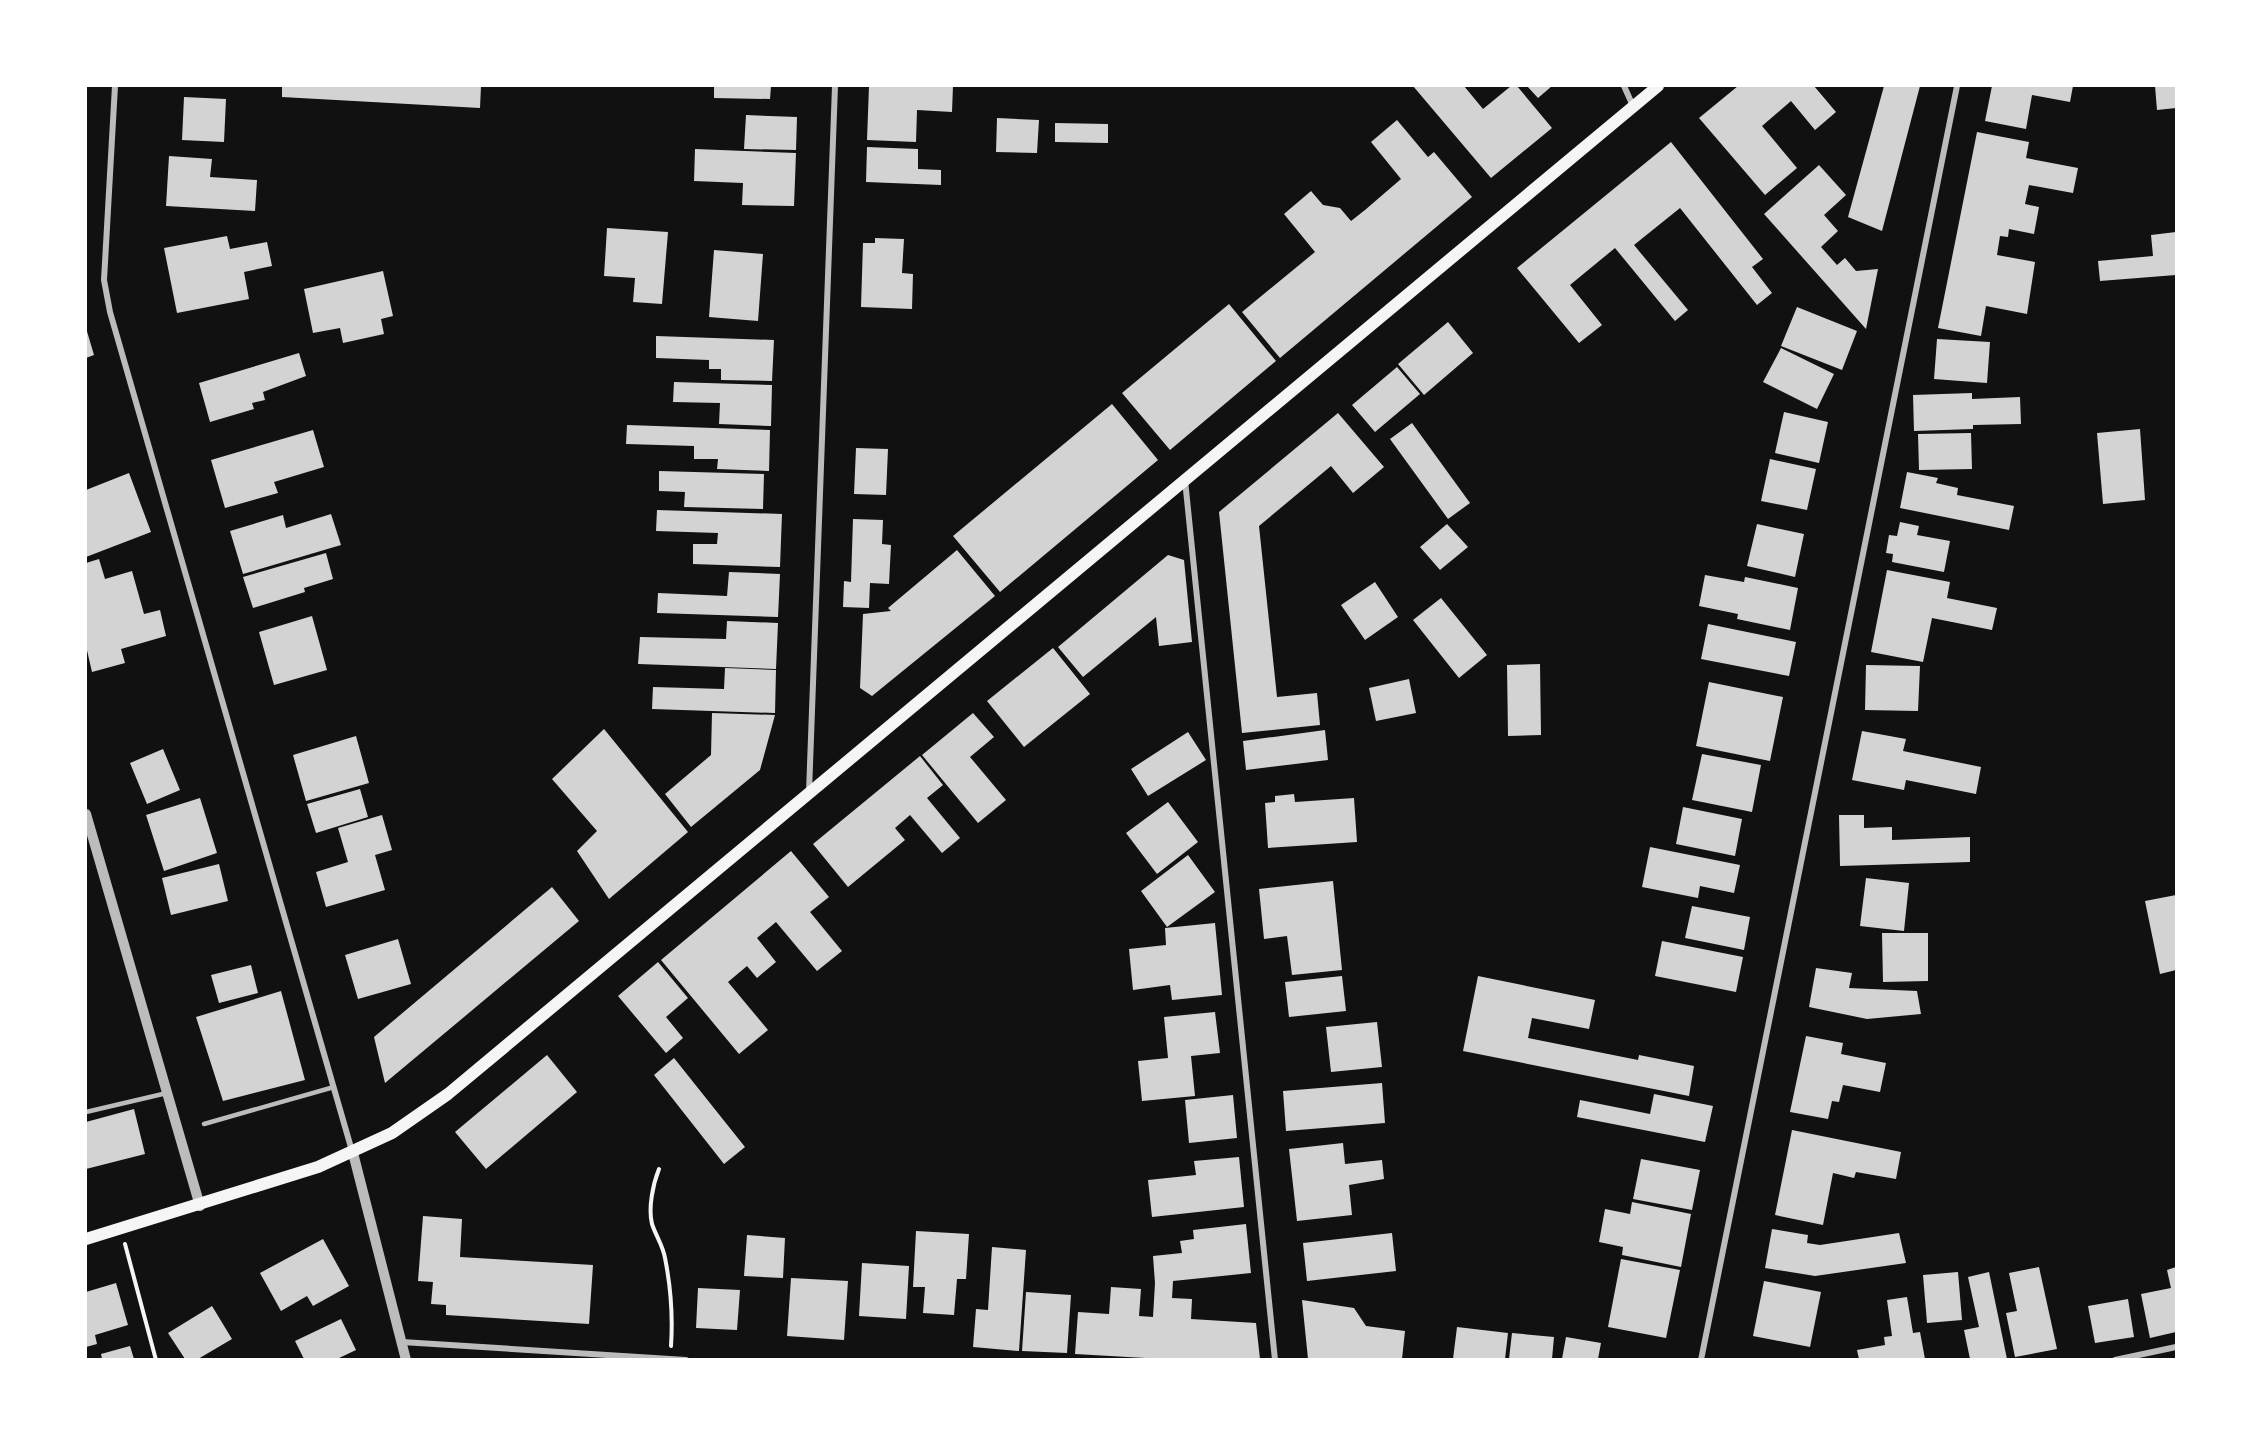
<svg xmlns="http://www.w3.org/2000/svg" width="2262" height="1445" font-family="Rubik,sans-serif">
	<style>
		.building { fill: #d3d3d3 }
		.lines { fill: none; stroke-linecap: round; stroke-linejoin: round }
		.path { stroke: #f5f5f5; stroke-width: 4 }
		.service { stroke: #bcbcbc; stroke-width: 4.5 }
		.minor { stroke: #bcbcbc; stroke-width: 6 }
		.tertiary { stroke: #bcbcbc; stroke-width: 10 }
		.secondary { stroke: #f5f5f5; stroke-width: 12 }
	</style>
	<rect width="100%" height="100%" fill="#111"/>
	<!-- building -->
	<path class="building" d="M282 86H481L480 108 282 97Z
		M714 86H771L770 99 714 98Z
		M869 86H953L952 112 917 110 916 142 867 140Z
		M1413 86H1464L1483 109 1511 86H1517L1552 128 1491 178Z
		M1527 86H1552L1538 98Z
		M1738 86H1814L1836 112 1815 130 1791 101 1762 126 1797 168 1765 195 1699 118Z
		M1884 86H1920L1882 231 1848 217Z
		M1992 86H2073L2070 102 2032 95 2026 129 1985 121Z
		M2155 86H2176V108L2157 110Z
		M184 97 226 99 224 142 182 140Z
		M746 115 797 117 796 150 744 149Z
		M997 118 1039 120 1037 153 996 152Z
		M1397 120 1428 157 1434 152 1472 197 1280 358 1242 312 1315 252 1284 214 1311 191 1323 205 1340 208 1351 221 1365 210 1401 179 1371 142Z
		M1055 123 1108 124V143L1055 142Z
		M1977 132 2029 142 2026 158 2078 168 2073 193 2029 185 2025 204 2039 207 2034 234 2009 229 2008 237 2000 236 1997 255 2035 262 2027 314 1986 306 1981 336 1938 328Z
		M1671 142 1763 259 1752 267 1772 293 1757 305 1680 208 1634 245 1688 310 1675 321 1615 248 1570 285 1602 325 1579 343 1517 268Z
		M867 147 918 149V169L941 170V185L866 182Z
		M695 149 796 153 794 206 742 205 743 183 694 181Z
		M169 156 212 159 210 177 257 180 255 211 166 206Z
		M1819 165 1846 195 1824 215 1838 231 1821 247 1837 265 1845 258 1856 271 1878 269 1866 329 1764 214Z
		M607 228 668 232 662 304 633 302 635 278 604 276Z
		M2176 232V275L2100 281 2098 261 2153 256 2151 235Z
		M227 236 230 249 267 242 272 266 244 272 249 299 177 313 164 248Z
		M875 238 904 239 902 273 913 274 912 309 861 307 863 243H875Z
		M714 250 763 254 758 321 709 317Z
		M383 271 393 316 381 319 384 334 343 343 340 328 313 333 304 289Z
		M1229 304 1276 361 1170 450 1122 393Z
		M1797 307 1857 331 1842 370 1781 346Z
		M1448 322 1473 353 1424 395 1398 364Z
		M86 328 94 355 86 358Z
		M656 336 774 340 772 381 721 380V369H709V360L656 358Z
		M1937 339 1990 342 1987 383 1934 379Z
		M1781 348 1834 374 1817 409 1763 382Z
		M299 353 306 376 263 392 265 400 252 403 254 409 210 422 199 383Z
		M1397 367 1420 394 1375 432 1352 405Z
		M674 382 772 385 771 426 719 424 720 403 673 402Z
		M1972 393V399L2020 397 2021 424 1973 425V429L1914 431 1913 395Z
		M1112 404 1158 460 1000 592 953 536Z
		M1784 412 1828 422 1819 463 1775 453Z
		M1338 413 1384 467 1353 493 1331 466 1259 526 1277 697 1317 693 1320 725 1242 733 1219 512Z
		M1412 423 1470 503 1448 519 1390 439Z
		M627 425 770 430 769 471 717 469 718 459H694V446L626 444Z
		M2140 429 2145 500 2103 504 2097 433Z
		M313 430 324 467 274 482 278 493 225 508 211 460Z
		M1971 433 1972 469 1919 470 1918 434Z
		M856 448 888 449 886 495 854 494Z
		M1770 459 1816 469 1807 510 1761 501Z
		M659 471 764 474 763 509 684 507 685 492 659 491Z
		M1907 472 1938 478 1936 483 1958 488 1957 495 2014 506 2009 530 1900 508Z
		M129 473 151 532 86 557V490Z
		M657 510 782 514 780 567 693 564V544H717L718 533 656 531Z
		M331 514 341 545 243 574 230 531 283 515 286 528Z
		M853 519 883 520 882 544 891 545 889 584 870 583 869 608 843 607 844 581 851 582Z
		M1900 522 1919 526 1917 535 1950 541 1944 572 1892 562 1893 554 1886 553 1889 535 1897 536Z
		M1447 524 1468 547 1440 570 1420 547Z
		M1757 524 1804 534 1795 577 1747 566Z
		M957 550 995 596 872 696 860 688 863 614 891 611 888 608Z
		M326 553 333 579 304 588 305 592 253 608 243 577Z
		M1168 555 1184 560 1192 642 1159 646 1156 617 1083 677 1058 647Z
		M99 559 105 579 132 571 144 614 160 610 166 636 121 649 125 663 92 672 86 646V563Z
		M1887 570 1950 582 1947 598 1997 608 1992 630 1932 618 1923 662 1871 652Z
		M729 572 780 574 778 617 657 613 658 593 727 596Z
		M1705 575 1744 582 1745 577 1798 588 1790 630 1737 619 1738 614 1699 606Z
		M1375 582 1398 617 1365 640 1341 605Z
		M1441 598 1487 655 1459 678 1413 620Z
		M312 616 327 670 274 685 259 632Z
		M727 621 778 623 776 669 638 664 640 637 726 639Z
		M1708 624 1796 642 1789 676 1701 659Z
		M1053 648 1090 694 1024 747 987 701Z
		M1540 664 1541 735 1508 736 1507 665Z
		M1866 665 1920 666 1918 711 1865 710Z
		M725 668 776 670 775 713 652 709 653 687 724 689Z
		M1409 679 1416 713 1376 721 1369 688Z
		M1709 682 1783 697 1770 761 1696 746Z
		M712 713 775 715 760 770 691 827 665 794 711 755Z
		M973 713 994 737 970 757 1006 800 978 823 922 755Z
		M604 729 688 832 609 899 577 851 597 831 552 779Z
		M1325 730 1328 760 1246 770 1243 741Z
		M1862 731 1906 739 1903 751 1981 767 1976 794 1906 780 1904 790 1852 780Z
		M1188 732 1206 760 1148 796 1131 769Z
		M356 736 369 783 306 801 293 755Z
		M163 749 180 790 147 804 130 763Z
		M1702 754 1761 765 1752 812 1692 800Z
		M920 756 943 785 927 798 960 838 942 853 910 815 895 828 905 840 848 887 813 844Z
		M360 789 368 817 316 833 307 804Z
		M1294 794 1295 802 1354 798 1357 842 1268 848 1265 803 1275 802V796Z
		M200 798 217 853 164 871 146 815Z
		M1168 802 1198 842 1157 874 1126 833Z
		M1683 807 1742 819 1735 856 1676 844Z
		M382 815 392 850 375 855 385 890 326 907 316 872 348 862 338 828Z
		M1839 815H1864V828L1892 827V840L1970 837V862L1840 866Z
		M1650 847 1740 865 1734 893 1700 886 1698 898 1642 887Z
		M791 851 829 897 810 912 842 951 817 971 776 922 757 938 776 962 757 978 747 966 728 982 768 1030 739 1054 661 960Z
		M1188 855 1215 892 1167 927 1141 891Z
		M219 864 228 901 171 915 162 878Z
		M1866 878 1909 883 1904 931 1860 926Z
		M1333 881 1342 970 1292 975 1287 936 1264 939 1259 889Z
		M552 887 579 921 385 1083 374 1037Z
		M2176 895V970L2160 974 2145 901Z
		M1692 906 1750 917 1744 950 1685 938Z
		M1215 923 1222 995 1172 1000 1170 985 1133 990 1129 949 1166 945 1165 928Z
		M1882 933H1928V981L1883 982Z
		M398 939 411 984 358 999 345 955Z
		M1662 941 1743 957 1736 992 1655 976Z
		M658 962 688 998 666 1017 683 1038 666 1053 618 996Z
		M251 965 258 993 219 1003 211 975Z
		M1816 968 1852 973 1849 988 1917 991 1921 1014 1867 1019 1809 1007Z
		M1342 976 1346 1011 1289 1017 1285 982Z
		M1478 976 1595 1000 1589 1029 1532 1018 1528 1038 1638 1060 1639 1055 1694 1066 1689 1096 1463 1051Z
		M281 991 305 1080 223 1101 196 1017Z
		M1215 1012 1220 1053 1191 1056 1195 1096 1142 1101 1138 1061 1168 1058 1164 1017Z
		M1377 1022 1382 1067 1331 1072 1326 1027Z
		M1806 1036 1843 1043 1841 1054 1886 1063 1880 1092 1843 1085 1839 1102 1832 1101 1828 1119 1790 1112Z
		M547 1055 577 1092 486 1169 455 1132Z
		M674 1058 745 1147 724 1164 654 1075Z
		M1382 1083 1385 1123 1286 1131 1283 1091Z
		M1654 1094 1713 1106 1705 1142 1577 1117 1580 1100 1650 1114Z
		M1233 1095 1237 1138 1189 1143 1185 1100Z
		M134 1109 145 1154 86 1169V1122Z
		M1792 1130 1901 1152 1896 1179 1856 1172 1854 1178 1833 1173 1823 1225 1775 1215Z
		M1343 1143 1345 1164 1382 1160 1384 1179 1349 1185 1352 1215 1297 1221 1289 1149Z
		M1239 1157 1244 1207 1152 1217 1148 1180 1196 1175 1194 1161Z
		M1641 1159 1700 1170 1692 1210 1633 1199Z
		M1632 1202 1691 1214 1681 1267 1622 1255 1623 1247 1599 1242 1605 1209 1630 1214Z
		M423 1216 462 1219 460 1257 593 1265 589 1324 446 1315V1305L431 1304 433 1282 418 1281Z
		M1246 1224 1251 1273 1173 1281 1172 1298 1192 1299 1191 1319 1256 1323 1260 1359H1163L1075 1354 1078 1312 1109 1314 1111 1287 1141 1289 1139 1316 1153 1317 1155 1283 1153 1256 1182 1253 1180 1241 1194 1239 1193 1230Z
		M1772 1229 1808 1235 1807 1243 1820 1245 1899 1233 1906 1263 1815 1276 1765 1268Z
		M916 1231 969 1234 966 1279H957L954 1315 923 1313 925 1287H913Z
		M1392 1233 1396 1271 1307 1281 1303 1243Z
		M747 1235 785 1238 783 1278 744 1276Z
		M323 1239 349 1286 313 1306 307 1296 281 1311 260 1273Z
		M992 1247 1026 1250 1019 1351 973 1347 976 1309 988 1310Z
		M1621 1259 1680 1270 1666 1338 1608 1327Z
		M862 1263 909 1266 906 1319 859 1316Z
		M2039 1267 2057 1349 2015 1357 2006 1313 2017 1311 2009 1273Z
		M2176 1267V1332L2150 1338 2141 1294 2171 1288 2167 1270Z
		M1958 1272 1962 1320 1927 1323 1923 1275Z
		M1989 1272 2007 1359H1970L1964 1330 1979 1327 1968 1277Z
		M791 1278 848 1281 844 1340 787 1336Z
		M1764 1281 1821 1292 1810 1347 1753 1336Z
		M116 1283 128 1325 95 1335 97 1344 86 1347V1292Z
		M698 1288 740 1290 737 1330 696 1328Z
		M1026 1292 1071 1295 1067 1353 1022 1351Z
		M1907 1297 1913 1333 1920 1332 1925 1359H1859L1857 1350 1885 1345 1884 1337 1892 1336 1887 1300Z
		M2128 1299 2134 1337 2095 1343 2088 1306Z
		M1302 1300 1354 1308 1366 1326 1405 1331 1402 1359H1308Z
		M212 1306 232 1339 198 1359H185L168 1333Z
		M341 1319 356 1350 337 1359H304L295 1341Z
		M1457 1327 1508 1333 1505 1359H1453Z
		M1512 1333 1554 1337 1552 1359H1509Z
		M1566 1337 1601 1343 1598 1359H1562Z
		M130 1346 134 1359H102L101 1354Z"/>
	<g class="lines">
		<!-- path -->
		<path class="path" d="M659 1169C653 1184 648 1208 652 1224 656 1236 663 1246 665 1258 671 1288 673 1316 671 1346
			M125 1244 156 1360"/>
		<!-- service -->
		<path class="service" d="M86 1112 167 1093
			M204 1124 334 1087"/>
		<!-- minor -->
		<path class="minor" d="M115 86 104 280 110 312 352 1151
			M1624 86 1633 106
			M1185 480 1275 1360
			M809 792 835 86
			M402 1342 686 1360
			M1701 1360 1957 86
			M2115 1360 2176 1347"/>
		<!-- tertiary -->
		<path class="tertiary" d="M86 814 200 1206
			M353 1153 406 1360"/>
		<!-- secondary -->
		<path class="secondary" d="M86 1239 318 1167 392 1133 448 1094 1658 86"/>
	</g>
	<!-- border -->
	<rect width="2262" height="1445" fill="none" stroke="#ffffff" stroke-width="174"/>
</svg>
